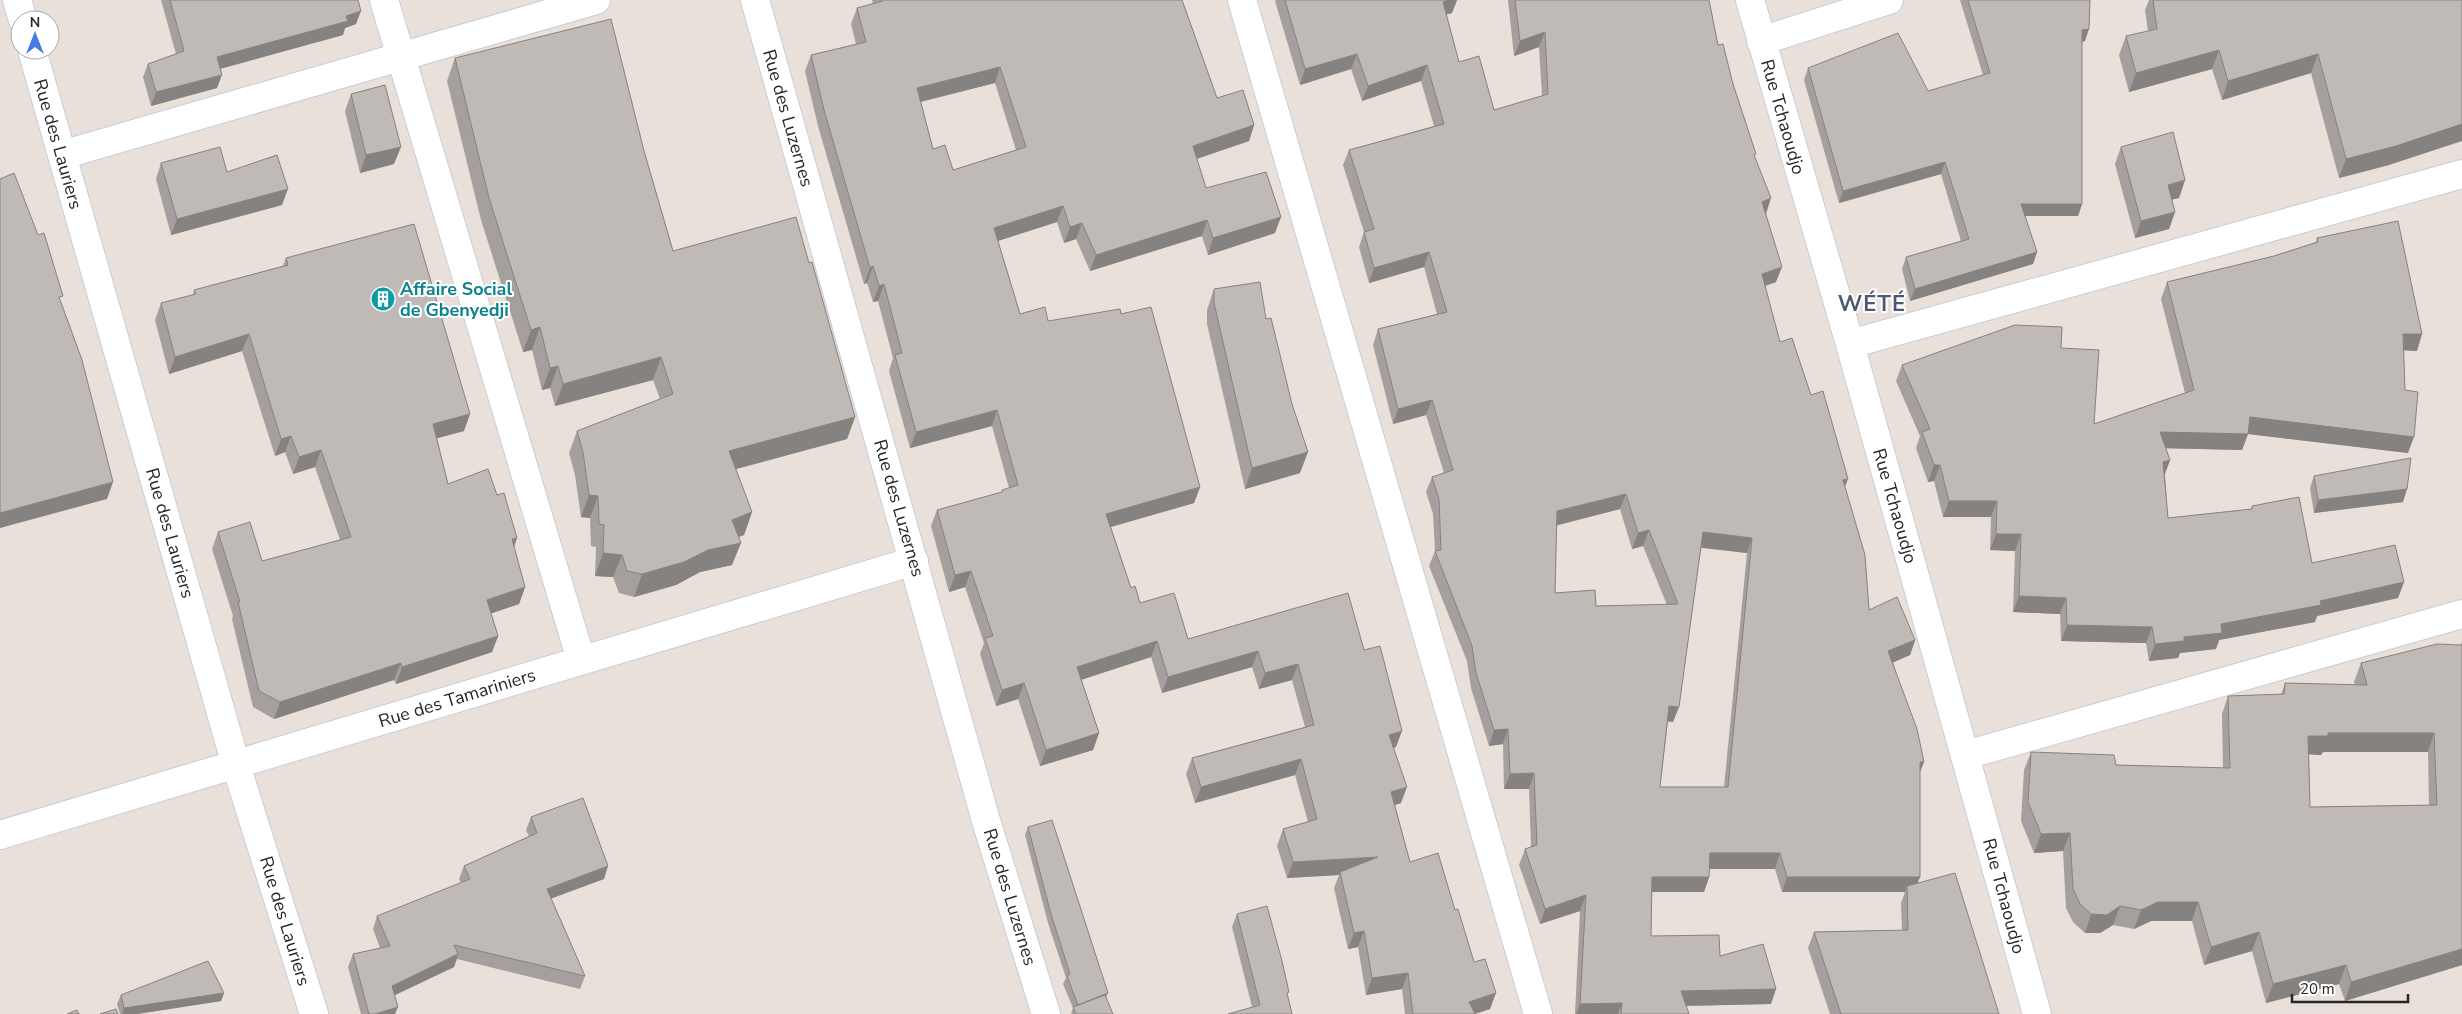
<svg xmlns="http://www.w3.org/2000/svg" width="2462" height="1014" font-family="'Nunito Sans',sans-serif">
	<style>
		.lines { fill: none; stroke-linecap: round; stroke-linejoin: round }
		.minor-casing { stroke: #c8cdd8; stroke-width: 30 }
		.minor { stroke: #fff; stroke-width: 28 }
		.wall { fill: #a5a09d; fill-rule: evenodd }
		.shaded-wall { fill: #86827f }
		.building { fill: #c0bab6; stroke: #86827f; fill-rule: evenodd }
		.labels { text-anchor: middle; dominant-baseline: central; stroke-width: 4; stroke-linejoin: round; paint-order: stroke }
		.street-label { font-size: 18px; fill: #272727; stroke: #fff }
		.culture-label { font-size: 18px; font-weight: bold; fill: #0d838f; stroke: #fff; text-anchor: start }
		.district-label { font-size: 22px; font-weight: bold; letter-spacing: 1px; fill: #4c5873; stroke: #fff }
	</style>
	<rect width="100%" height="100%" fill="#e8e0d9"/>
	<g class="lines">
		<defs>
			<path id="minor" d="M17 0 23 20
				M384 0 581 660
				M755 0 987 824 1046 1014
				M1242 0 1538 1014
				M1750 0 1850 344 2037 1014
				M1761 41 1889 0
				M32 50 236 765 314 1014
				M62 155 596 0
				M1850 344 2462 174
				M1966 755 2462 614
				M0 835 914 561"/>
		</defs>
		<!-- minor casing -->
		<use href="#minor" class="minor-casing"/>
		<!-- minor -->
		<use href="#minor" class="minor"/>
	</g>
	<!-- wall -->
	<path class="wall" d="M161 0H358L356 24 345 28 343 35 220 69 217 88 151 106 143 77 148 64 176 54Z
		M872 0H1182L1217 98 1254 125 1249 141 1197 159 1206 188 1275 233 1208 255 1202 236 1090 271 1076 239 1064 243 1057 222 998 241 1020 314 1048 321 1121 314 1200 487 1194 503 1111 527 1131 588 1140 603 1188 639 1364 650 1396 747 1393 748 1401 803 1395 805 1410 862 1455 910 1490 1009 1475 1014H1405L1402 989 1366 995 1358 947 1348 949 1334 888 1339 875 1287 878 1277 846 1283 829 1308 822 1295 775 1195 803 1186 774 1192 758 1305 727 1292 680 1259 689 1252 667 1162 693 1151 657 1081 680 1099 733 1093 750 1040 766 1018 699 996 706 980 654 984 643 965 587 949 592 931 526 937 510 1001 493 1002 490 1009 488 992 426 910 448 889 371 893 358 878 301 873 302 867 283 864 284 818 126 805 71 811 55 856 44 851 24 857 8 873 4ZM995 83 1016 150 953 170 933 149 921 102Z
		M1276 0H1457L1452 13 1446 14 1459 62 1494 110 1542 96 1539 47 1514 56 1508 0H1709L1718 45 1733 84 1755 157 1766 214 1776 282 1765 286 1780 342 1811 395 1845 487 1869 610 1915 640 1910 655 1893 662 1924 762 1920 772 1918 883 1999 1014H1830L1808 948 1814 932 1902 930 1901 903 1905 892H1782L1775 869H1709V877L1704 892H1652L1651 936 1720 956 1771 1004 1686 1006 1689 1014H1575L1580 911 1540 924 1519 865 1525 849 1531 847 1529 789H1504L1503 744 1489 746 1471 688 1467 661 1429 566 1435 551 1433 514 1426 492 1432 477 1444 473 1426 415 1393 424 1373 345 1378 329 1437 314 1424 267 1369 283 1359 247 1364 232 1343 165 1349 150 1434 126 1421 81 1362 101 1351 69 1300 85 1275 1ZM1620 509 1632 549 1643 546 1667 605 1596 606 1555 593 1556 525ZM1701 548 1747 553 1724 787H1660L1668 721 1673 722Z
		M1960 0H2090L2085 41 2082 42V204L2078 216H2025L2037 252 2033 264 1910 301 1902 269 1906 257 1961 241 1941 174 1839 203 1804 80 1808 68 1928 91 1983 75Z
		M2149 0H2462L2389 165 2339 178 2311 73 2222 100 2212 69 2129 92 2119 55 2126 36 2148 31 2145 10Z
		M455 58 644 151 673 251 809 263 855 417 847 439 736 469 752 512 744 535 738 537 732 565 700 572 676 585 634 597 619 593 613 577 595 576 596 547 591 546 590 518 581 517 575 475 569 453 577 431 660 399 653 380 555 406 550 388 542 390 532 350 523 352 481 220 447 81Z
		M351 94 394 164 360 173 345 111Z
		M2121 147 2185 180 2179 198 2172 199 2175 212 2169 229 2135 238 2115 164Z
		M161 163 227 172 282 205 171 235 156 179Z
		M2317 238 2417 351 2403 350 2408 453 2248 434 2242 450 2166 448 2170 460 2165 474 2168 518 2251 509 2252 506 2312 563 2404 582 2398 598 2317 616 2315 622 2219 640 2216 649 2180 653 2178 658 2149 661 2146 643 2061 641 2060 614 2013 612 2015 551 1990 550 1991 517H1943L1934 481 1928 482 1916 448 1920 436 1896 381 1902 365 2061 348 2094 424 2185 393 2161 299 2167 282 2274 256 2316 242Z
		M286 258 464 431 437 438 448 484 497 495 517 538 514 547 525 587 519 604 491 613 498 636 492 652 396 684 394 680 274 719 253 707 232 619 233 616 212 549 218 532 262 561 340 540 315 467 293 474 285 452 275 456 242 351 169 374 155 320 161 303 193 295 194 290 283 266Z
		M1214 289 1266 319 1300 473 1245 489 1207 324V310Z
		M2314 476 2403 502 2314 513 2310 488Z
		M2462 642V965L2345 1001 2339 984 2266 1003 2252 951 2204 965 2192 921H2151L2134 929 2113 925 2100 933H2085L2073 922 2066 908 2063 851 2034 853 2021 821 2024 770 2031 752 2116 765 2223 768 2222 714 2228 696 2281 695 2285 683 2355 685 2354 682 2361 663 2461 645ZM2323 752H2428L2429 805 2310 807 2309 754 2321 755Z
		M531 817 604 879 551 898 585 976 580 989 457 959 454 967 394 995 395 1014H361L348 967 353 954 380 948 373 929 377 916 461 883 459 879 464 866 529 836 526 830Z
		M1028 827 1108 993 1106 998 1113 1014H1071L1073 1008 1063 984 1066 978 1048 923 1025 835Z
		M1237 914 1288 996 1252 1007 1232 927Z
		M224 993 221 1001 137 1014H120L117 1004 121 995Z"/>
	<!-- shaded-wall -->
	<path class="shaded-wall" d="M1449 0H1457L1452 13 1438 17 1443 2Z
		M361 11 356 24 345 28 343 35 212 71 217 57Z
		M2089 29 2085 41 2078 42 2082 30Z
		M1545 32 1539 47 1514 56 1520 41Z
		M2219 50 2212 69 2129 92 2136 73Z
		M1357 54 1351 69 1300 85 1305 69Z
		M2318 54 2311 73 2222 100 2228 81Z
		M1427 65 1421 81 1362 101 1368 86Z
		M1000 67 995 83 911 104 917 88Z
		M222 75 217 88 151 106 156 92Z
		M2462 124V141L2389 165 2339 178 2346 159Z
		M1254 125 1249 141 1187 162 1193 146Z
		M401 147 394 164 360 173 366 155Z
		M1945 162 1941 174 1839 203 1843 191Z
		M2185 180 2179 198 2162 202 2168 185Z
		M288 189 282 205 171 235 177 219Z
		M1771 198 1766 214 1756 217 1762 202Z
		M2021 204H2082L2078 216H2017Z
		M1063 206 1057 222 988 244 994 228Z
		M2175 212 2169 229 2135 238 2141 221Z
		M1281 217 1275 233 1208 255 1213 238Z
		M1207 220 1202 236 1090 271 1096 255Z
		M1082 223 1076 239 1064 243 1070 227Z
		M1429 252 1424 267 1369 283 1374 268Z
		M2037 252 2033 264 1910 301 1915 289Z
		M873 266 867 283 864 284 870 268Z
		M1782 267 1776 282 1756 289 1762 274Z
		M884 284 878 301 873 302 879 286Z
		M540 327 532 350 523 352 531 330Z
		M249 334 242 351 169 374 175 357Z
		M2403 334H2422L2417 351 2397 350Z
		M661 357 653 380 555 406 563 384Z
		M558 366 550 388 542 390 550 368Z
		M1432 400 1426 415 1393 424 1398 409Z
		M997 410 992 426 910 448 916 432Z
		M470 414 464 431 427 441 433 424Z
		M855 417 847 439 721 473 729 451Z
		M2250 417 2414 437 2408 453 2248 434 2242 450 2154 448 2160 432Z
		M291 436 285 452 275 456 281 439Z
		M321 450 315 467 293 474 299 457Z
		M1308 452 1300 473 1245 489 1252 468Z
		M2170 460 2164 476 2163 462Z
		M1934 465H1940L1934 481 1928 482Z
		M1848 479 1842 494 1843 480Z
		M113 482 107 499 0 528V513Z
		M1200 487 1194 503 1100 530 1106 514Z
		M2407 489 2403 502 2314 513 2318 500Z
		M1626 494 1620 509 1551 527 1557 511Z
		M589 495 598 496 590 518 581 517Z
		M1949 501H1997L1991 517H1943Z
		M752 512 744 535 724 542 732 520Z
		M1649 530 1643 546 1632 549 1638 533Z
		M1703 532 1752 538 1747 553 1698 547Z
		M1996 534H2021L2015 551 1990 550Z
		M517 538 511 555 512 539Z
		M741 543 732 565 700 572 676 585 634 597 642 574 708 550Z
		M603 553 622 555 613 577 595 576Z
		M971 571 965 587 949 592 955 575Z
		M2404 582 2398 598 2317 616 2315 622 2219 640 2216 649 2180 653 2178 658 2149 661 2155 644 2184 637 2221 624 2320 601Z
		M525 587 519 604 481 617 487 600Z
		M2019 596 2066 598 2060 614 2013 612Z
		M2067 625 2152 627 2146 643 2061 641Z
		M498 636 492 652 396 684 402 667Z
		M1915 640 1910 655 1883 667 1888 651Z
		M1157 641 1151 657 1071 683 1077 667Z
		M1258 651 1252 667 1162 693 1168 677Z
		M401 663 394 680 274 719 280 702Z
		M1298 664 1292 680 1259 689 1265 673Z
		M1024 683 1018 699 996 706 1002 690Z
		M1669 706 1679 707 1673 722 1664 721Z
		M1508 729 1503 744 1489 746 1494 730Z
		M1402 731 1396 747 1383 751 1389 735Z
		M1099 733 1093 750 1040 766 1046 750Z
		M2328 733H2434L2428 752H2323L2321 755 2302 754 2308 736Z
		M1301 759 1295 775 1195 803 1201 787Z
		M1920 762H1924L1918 777Z
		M1534 773 1529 789H1504L1510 774Z
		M1407 787 1401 803 1385 808 1391 792Z
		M2070 833 2063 851 2034 853 2041 834Z
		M1710 853H1780L1775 869H1704Z
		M1378 857 1340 872 1339 875 1287 878 1293 862Z
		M608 866 604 879 542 902 547 889Z
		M1652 877H1709L1704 892H1647Z
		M1787 877H1920L1914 892 1907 886 1905 892H1782Z
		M1586 895 1580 911 1540 924 1545 909Z
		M2158 902H2198L2192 921H2151L2134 929 2141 910Z
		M2120 906 2113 925 2100 933H2085L2091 914Z
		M1364 931 1358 947 1348 949 1354 933Z
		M2259 932 2252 951 2204 965 2211 947Z
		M2462 949V965L2345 1001 2351 982Z
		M458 954 454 967 387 999 392 986Z
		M2346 965 2339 984 2266 1003 2273 984Z
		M1408 973 1402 989 1366 995 1372 978Z
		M1776 989 1771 1004 1675 1006 1681 991Z
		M224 993 221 1001 137 1014H122L124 1008Z
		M1496 993 1490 1009 1474 1014 1469 1002Z
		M1622 1003 1618 1014H1576L1580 1004Z
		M398 1007 395 1014H375Z"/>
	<!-- building -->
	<path class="building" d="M170 0H358L361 11 346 16 348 21 217 57 222 75 156 92 148 64 184 51Z
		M882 0H1182L1217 98 1243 90 1254 125 1193 146 1206 188 1266 172 1281 217 1213 238 1207 220 1096 255 1082 223 1070 227 1063 206 994 228 1020 314 1045 307 1048 321 1120 309 1121 314 1151 307 1200 487 1106 514 1131 588 1135 586 1140 603 1174 593 1188 639 1348 593 1364 650 1380 646 1402 731 1389 735 1407 787 1391 792 1410 862 1438 853 1455 910 1458 909 1474 962 1485 959 1496 993 1469 1002 1475 1014H1413L1408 973 1372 978 1364 931 1354 933 1340 872 1378 857 1293 862 1283 829 1317 819 1301 759 1201 787 1192 758 1314 725 1298 664 1265 673 1258 651 1168 677 1157 641 1077 667 1099 733 1046 750 1024 683 1002 690 985 638 993 636 971 571 955 575 937 510 1002 492V490L1018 485 997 410 916 432 895 355 902 353 884 284 879 286 873 266 870 268 824 110 811 55 866 42 857 8 883 1ZM1000 67 1026 147 953 170 945 145 933 149 917 88Z
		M1285 0H1449L1443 2 1459 62 1479 56 1494 110 1548 94 1545 32 1520 41 1515 0H1709L1718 45 1723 44 1733 84 1756 154 1754 155 1771 198 1762 202 1782 267 1762 274 1780 342 1792 338 1811 395 1823 391 1848 479 1843 480 1865 555 1869 610 1897 597 1915 640 1888 651 1917 729 1924 762H1920V877H1787L1780 853H1710L1709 877H1652L1651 936 1719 935 1720 956 1763 944 1776 989 1681 991 1689 1014H1621L1622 1003 1580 1004 1586 895 1545 909 1525 849 1537 845 1534 773 1510 774 1508 729 1494 730 1476 673 1472 646 1435 551 1441 550 1439 499 1432 477 1453 470 1432 400 1398 409 1378 329 1447 312 1429 252 1374 268 1364 232 1374 229 1349 150 1444 124 1427 65 1368 86 1357 54 1305 69ZM1626 494 1638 533 1649 530 1678 604 1596 606 1595 590 1555 593 1557 511ZM1703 532 1752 538 1728 787H1660L1669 706 1679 707Z
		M1968 0H2090L2089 29 2082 30V204H2021L2037 252 1915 289 1906 257 1969 239 1945 162 1843 191 1808 68 1898 33 1928 91 1990 73Z
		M2153 0H2462V124L2396 146 2346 159 2318 54 2228 81 2219 50 2136 73 2126 36 2157 29Z
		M611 19 644 151 673 251 796 217 809 263 812 262 855 417 729 451 752 512 732 520 741 543 708 550 684 562 642 574 627 571 622 555 603 553 604 525 599 524 598 496 589 495 583 452 577 431 673 394 661 357 563 384 558 366 550 368 540 327 531 330 489 198 455 58Z
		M385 85 401 147 366 155 351 94Z
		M2173 132 2185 180 2168 185 2175 212 2141 221 2121 147Z
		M220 147 227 172 277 155 288 189 177 219 161 163Z
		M14 173 38 235 44 233 63 296 59 297 82 360 113 482 0 513V179Z
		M2398 221 2422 334H2403L2405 390 2418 392 2414 437 2250 417 2248 434 2160 432 2170 460 2163 462 2168 518 2252 509V506L2299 497 2312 563 2395 545 2404 582 2320 601 2321 605 2221 624 2222 633 2184 637V641L2155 644 2152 627 2067 625 2066 598 2019 596 2021 534H1996L1997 501H1949L1940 465H1934L1922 432 1930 429 1902 365 2015 325 2062 327 2061 348 2099 350 2094 424 2194 390 2167 282 2274 256 2318 242 2317 238Z
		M414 224 470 414 433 424 448 484 488 469 497 495 504 493 517 538 512 539 525 587 487 600 498 636 402 667 401 663 280 702 259 691 238 602H240L218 532 250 522 262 561 351 537 321 450 299 457 291 436 281 439 249 334 175 357 161 303 196 294 194 290 288 265 286 258Z
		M1260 282 1266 319 1271 318 1292 404 1308 452 1252 468 1214 303V289Z
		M2411 458 2407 489 2318 500 2314 476Z
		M2437 644 2462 645V949L2351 982 2346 965 2273 984 2259 932 2211 947 2198 902H2158L2141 910 2120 906 2107 915 2091 914 2080 904 2073 889 2070 833 2041 834 2028 802 2031 752 2114 755 2116 765 2230 768 2228 696 2284 694 2285 683 2367 685 2361 663ZM2328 733H2434L2437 805 2310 807 2308 736H2328Z
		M583 798 608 866 547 889 585 976 454 945 458 954 392 986 398 1007 375 1014H369L353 954 390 946 377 916 470 879 464 866 537 833 531 817Z
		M1052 820 1108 993 1078 1005 1067 976 1070 974 1051 914 1028 827Z
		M1955 873 1999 1014H1841L1814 932 1908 930 1907 886Z
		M1267 906 1282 961 1289 992 1287 993 1292 1014H1228L1260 1005 1237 914Z
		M208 961 224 993 124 1008 121 995Z
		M1105 995 1113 1014H1076L1073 1007Z
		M116 1009 118 1014H100Z
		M77 1010 79 1014H67Z"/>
	<!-- icons -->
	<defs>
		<symbol id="building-disc" viewBox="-11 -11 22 22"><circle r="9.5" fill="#0f9aa8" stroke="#fff"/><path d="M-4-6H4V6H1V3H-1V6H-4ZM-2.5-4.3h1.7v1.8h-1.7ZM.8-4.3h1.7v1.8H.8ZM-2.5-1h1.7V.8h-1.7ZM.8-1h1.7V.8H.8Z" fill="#fff"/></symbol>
	</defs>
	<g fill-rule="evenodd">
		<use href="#building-disc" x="369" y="285" width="28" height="28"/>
	</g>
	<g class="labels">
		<!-- street labels -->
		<g class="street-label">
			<text transform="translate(1783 117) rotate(74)">Rue Tchaoudjo</text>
			<text transform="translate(788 118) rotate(74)">Rue des Luzernes</text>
			<text transform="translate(58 144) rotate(74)">Rue des Lauriers</text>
			<text transform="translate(1895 506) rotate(74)">Rue Tchaoudjo</text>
			<text transform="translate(899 508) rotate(74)">Rue des Luzernes</text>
			<text transform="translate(170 533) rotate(74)">Rue des Lauriers</text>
			<text transform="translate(457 698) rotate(-17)">Rue des Tamariniers</text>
			<text transform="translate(2004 896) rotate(75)">Rue Tchaoudjo</text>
			<text transform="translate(1010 897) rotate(73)">Rue des Luzernes</text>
			<text transform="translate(285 921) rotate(73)">Rue des Lauriers</text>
		</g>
		<!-- culture labels -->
		<g class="culture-label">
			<text x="400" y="289">Affaire Social<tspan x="400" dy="21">de Gbenyedji</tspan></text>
		</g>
		<!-- district labels -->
		<g class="district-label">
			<text x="1872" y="304">WÉTÉ</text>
		</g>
	</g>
	<!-- north arrow -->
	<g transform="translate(35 35)"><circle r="24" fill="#ffffff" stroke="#a9a9a9"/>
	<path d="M0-4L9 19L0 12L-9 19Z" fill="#467ae8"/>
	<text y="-8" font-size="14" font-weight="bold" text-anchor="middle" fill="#272727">N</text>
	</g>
	<!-- scale -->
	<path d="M2292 994v8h116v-8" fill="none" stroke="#272727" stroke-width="2.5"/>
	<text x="2300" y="994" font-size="15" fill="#272727" stroke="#ffffff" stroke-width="4" paint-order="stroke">20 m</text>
</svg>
